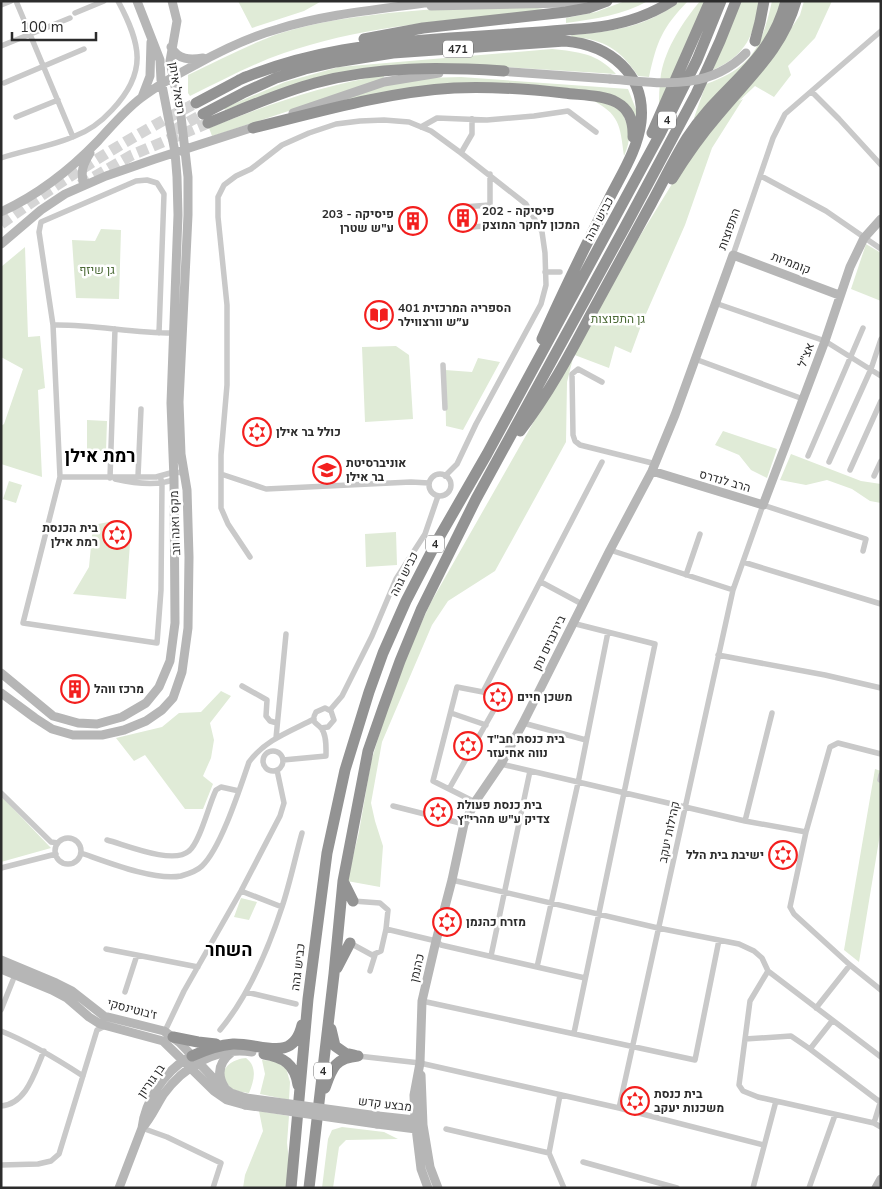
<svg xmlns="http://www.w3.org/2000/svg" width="882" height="1189" font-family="'Nunito Sans',Heebo,sans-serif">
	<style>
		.green { fill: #e0ebd7 }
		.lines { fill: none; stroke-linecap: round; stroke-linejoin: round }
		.highway-tunnel { stroke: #d5d5d5; stroke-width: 11; stroke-dasharray: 11 5.5; stroke-linecap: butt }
		.street { stroke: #c9c9c9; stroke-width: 5.5 }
		.secondary { stroke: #b6b6b6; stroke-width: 9 }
		.highway { stroke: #939393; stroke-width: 11 }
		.secondary-bridge { stroke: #b6b6b6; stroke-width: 9 }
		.labels { text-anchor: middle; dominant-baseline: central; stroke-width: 5; stroke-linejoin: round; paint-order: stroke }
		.shield { fill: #fff; stroke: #6b6b6b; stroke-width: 1 }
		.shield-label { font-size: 11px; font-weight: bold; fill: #2c2c2c }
		.street-label { font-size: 12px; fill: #2c2c2c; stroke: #fff }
		.poi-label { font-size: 12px; font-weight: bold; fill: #2c2c2c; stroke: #fff; text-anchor: start }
		.park-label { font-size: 12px; fill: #4b6a36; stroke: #fff }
		.district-label { font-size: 18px; font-weight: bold; fill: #000; stroke: #fff }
	</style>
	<rect width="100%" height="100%" fill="#fff"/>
	<!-- green -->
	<path class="green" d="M238 1H319L320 2 304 11 252 28Z
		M625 1H648C623 15 595 19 566 23V18L596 12Z
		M680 1H688C662 28 657 41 649 77L638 76C621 50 604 39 572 37L571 35C610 32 648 27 680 1Z
		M700 1H705L659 110C659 98 659 86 661 74 666 47 683 22 700 1Z
		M740 1H761C752 36 748 54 713 70Z
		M772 1H782L766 41 699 118H694L706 84C752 68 762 46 772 1Z
		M804 1H832L815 38 788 66 791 75 774 97 755 86 739 101 743 99 712 148 685 225 642 323 631 353 615 346 609 368 572 354 611 283 688 158 788 33 800 15Z
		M457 8H537L550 10C463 19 367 24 284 53 252 64 221 81 190 96L188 93V75C217 61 246 46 275 35 330 17 399 11 457 8Z
		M552 49C579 52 597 53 616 74L471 65 285 88 225 110 224 108 285 82 339 67Z
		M385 75 382 80 222 133 212 136 209 128C267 105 323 85 385 75Z
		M461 77 628 89 637 112 638 121 630 108 501 84 320 109 379 87 424 78Z
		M590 99 620 108C629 128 633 135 624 156 620 125 620 114 590 99Z
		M101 229 121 230 119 299 76 298 72 240 95 241Z
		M866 244 881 253V301L851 289Z
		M25 247 28 337 40 336 45 388 38 390 42 477 1 464V426L4 424 23 369 1 357V267Z
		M396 346 409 355 413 419 365 422 362 347Z
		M478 358 500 362 463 430 446 426 445 370 472 372Z
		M573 358 567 382 566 442 495 571 448 601 432 625 382 742 371 803 375 821 383 846 380 887 347 881 359 832 371 762 386 712 411 646 430 604 541 409Z
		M87 420 107 421 106 451H87Z
		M723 431 777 449 767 478 751 470 739 455 715 445Z
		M791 454 861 481 881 484V503L870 501 852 489 827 480 806 485 780 480Z
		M9 481 22 485 16 503 3 499Z
		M119 520 131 529 126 599 73 594 89 567 93 525Z
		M396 532 397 565 366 567 365 534Z
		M221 691 231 696 210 723 214 740 211 758 203 776 213 784 203 809H185L145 755 134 761 116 738 162 727 179 713 201 712Z
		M875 769 881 771V828L859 962 844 950Z
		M1 797 4 799 51 848 1 862Z
		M241 898 257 902 249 920 234 917Z
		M246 1058C258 1067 254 1081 249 1093 243 1092 236 1092 230 1087 214 1073 230 1059 246 1058Z
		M262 1060 274 1061 286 1068 290 1082 289 1100 260 1094 265 1074Z
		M259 1111 289 1116 287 1143 290 1170 288 1188H243L245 1175 263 1131Z
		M342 1127 384 1132 398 1139 346 1140 339 1147 333 1188H322L328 1139 332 1130Z"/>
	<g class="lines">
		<!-- highway-tunnel -->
		<path class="highway-tunnel" d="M174 130 203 114
			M80 185 132 155 208 123
			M1 224C63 179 128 138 196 103"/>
		<!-- street -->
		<path class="street" d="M16 1 73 137
			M1 5 11 1
			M75 13 104 1
			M1 46 70 18
			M4 83 84 49
			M812 92 839 119 881 165
			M16 117 58 100
			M421 127 437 118 487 120 534 116 568 111 596 132
			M461 153 472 134V119
			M1 158C26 150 52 146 75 136 91 130 101 122 112 110 148 72 141 44 118 1
			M761 176 826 211 881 249
			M463 207 490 205V174
			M472 227 537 222
			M733 255 773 138 785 114 881 31
			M545 272H560
			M715 303 825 341 881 376
			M53 325 39 232 41 222 136 181 147 180 157 183 164 194 159 333
			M695 359 803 399
			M443 365 445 408
			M602 382 578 369 572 374 573 435 575 441 580 445 656 464
			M808 456 863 328
			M829 462 871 369 881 339
			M850 470 881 401
			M221 474 266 489 411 482 429 483
			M429 485a11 11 0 1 1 22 0a11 11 0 1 1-22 0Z
			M138 476 141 409
			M160 476 162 483 161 590 157 643 23 623 60 477 53 325C94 324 135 334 177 333
			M874 476 881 461
			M60 477H156L174 472 184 473
			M110 478 115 329
			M115 479C133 483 157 487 175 479
			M610 550 733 590
			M250 557 228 524 221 508V455L227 385V305L218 217V197L224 185 236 176 251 169 282 145 309 133 336 124 360 121 384 120 409 122 431 131 461 153 526 204 542 232 545 253 546 285 541 304 476 424 457 464 445 476
			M743 562 881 604
			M686 575 700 534
			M541 582 582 604
			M572 623 655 644 574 1033
			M718 655 825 675 881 688
			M242 686 267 700 266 716 270 721 277 723
			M483 692 602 462
			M330 710 342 696 372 636 396 579 425 534 438 496
			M451 713 486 725
			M523 723 586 740
			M276 738 286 634
			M263 761a10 10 0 1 1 20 0a10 10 0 1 1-20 0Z
			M881 754 838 743 830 747 806 832 790 907 794 914 850 965 881 990
			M283 760 326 756C326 748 327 735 321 728 316 722 310 723 316 712L325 708 331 711 334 720 328 727 321 728
			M501 764 745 821 806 832
			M880 780 881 775
			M449 789 499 701 483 692 457 687 433 781 475 802
			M1 793 51 842 58 843
			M393 806 464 824
			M745 821 772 713
			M55 851a13 13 0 1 1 26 0a13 13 0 1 1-26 0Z
			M107 840C126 845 173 865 189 851 200 842 209 804 216 790L221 787 239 791
			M81 853C107 862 154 881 181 876 188 874 197 871 202 866 221 848 240 788 249 762 265 740 291 731 314 719
			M1 868 56 854
			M452 880 658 928 739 944 754 951 762 958 768 971 881 1057
			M241 891 282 907
			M386 929 436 941 441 945 585 978
			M350 943 372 955 381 951 386 929 388 910 380 903 353 901
			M106 949 198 967
			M491 956 530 771
			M537 967 578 783 608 632
			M370 971 375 955
			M768 971 750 1001 739 1085 743 1091 758 1097 874 1123 881 1127
			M125 992 137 955
			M246 992 296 1004
			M422 1001 695 1060 719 940
			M816 1008 850 965
			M1 1010 13 980
			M220 1030C249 995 268 950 282 907 290 883 295 858 302 833
			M1 1031C31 1043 57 1059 83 1076
			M164 1033 184 991 241 891 280 816 284 803 277 770
			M745 1039 791 1036 810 1049 880 1102
			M810 1049 832 1021
			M358 1056 420 1063 619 1108 764 1145
			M1 1106C27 1104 35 1071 44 1051
			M619 1108 733 590 763 505 866 539 863 551
			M874 1123 881 1100
			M142 1128 167 1137 221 1163 213 1188
			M446 1129 549 1153
			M549 1153 560 1095
			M549 1153 564 1188
			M583 1162 677 1188
			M1 1165 38 1164 51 1161 59 1154 97 1030 105 1026
			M753 1188 776 1101
			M809 1188 835 1115"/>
		<!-- secondary -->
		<path class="secondary" d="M431 6 567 3 585 1
			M171 47C178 60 190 60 203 58
			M499 71 610 79
			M142 97 150 76 151 42
			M293 113 384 82 439 73
			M84 185C80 172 83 164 90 153
			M1 212C38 195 70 170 98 141 112 126 125 110 141 98 158 85 176 75 195 65 222 50 249 37 278 29 330 13 385 9 438 1
			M1 244 41 210 65 194 106 176 155 159 257 126
			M652 471 763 505 825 341 850 267 864 238 881 219
			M1 673 53 716 78 723 97 724 122 717 146 703 159 687 170 661 175 623 174 479 171 403 178 215 177 177 175 152 161 80 160 60 137 1
			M1 693 35 718 52 729 73 735H102L124 730 146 721 162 710 173 698 182 672 188 628 189 557 187 490 181 454 179 402 188 215V177L181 116 170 61 177 21 172 1
			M1 960 56 983 72 991 104 1016 164 1031 179 1042 220 1085 231 1093 246 1098
			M1 969 52 990 67 998 89 1017 100 1024 163 1041 214 1091 227 1100 245 1105
			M421 1075 423 1125 430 1167 438 1188
			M225 1088C216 1074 219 1062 232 1052
			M378 1116 415 1120 419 1122
			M377 1124 416 1129 419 1127
			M142 1128C151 1118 156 1106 163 1095 183 1067 217 1046 252 1052
			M119 1188 142 1128C145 1101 164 1072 188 1058
			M428 1188 421 1169 415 1120 414 1095 420 1063 422 1001 436 941 452 880 464 824 475 802 501 764 523 723 610 550 652 471 675 415 733 255 839 295
			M876 1188 881 1179"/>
		<!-- highway -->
		<path class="highway" d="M364 39 423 28 566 12 588 8 607 1
			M755 41 760 22 764 1
			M239 80C307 51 377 43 450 38 497 35 544 32 590 28 620 25 646 18 672 1
			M196 103 245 77
			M203 114 245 92 276 78 305 69 336 62 393 53 565 41C610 45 646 74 641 122 638 149 621 175 609 199 586 245 563 291 542 339
			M208 123C243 109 278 93 315 83 378 66 440 67 504 71
			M253 128C318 112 386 92 454 88 490 86 527 89 564 93 596 97 635 93 633 137
			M652 133 710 1
			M672 179C686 156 701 135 719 114 750 76 782 50 796 1
			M520 431C548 395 570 354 591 314 611 278 631 241 651 204 663 182 674 159 687 138 720 86 769 66 786 1
			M344 883 353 901
			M337 968 350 943
			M331 1029 335 1046 345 1053 354 1055
			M173 1037 198 1042 216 1044
			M264 1054C283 1057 295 1064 298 1085
			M192 1056C205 1050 219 1045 233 1044 261 1043 293 1064 302 1025
			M325 1088C332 1068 335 1058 358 1056
			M291 1188 308 999 327 853 345 770 369 692 383 653 406 601 437 541 487 454 659 136 697 60 721 1
			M309 1188 334 974 343 881 368 751 383 708 400 661 421 610 476 499 626 225 696 94 720 41 736 1"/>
		<!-- secondary-bridge -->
		<path class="secondary-bridge" d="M610 79C659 83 708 92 746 53
			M246 1098 378 1116
			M245 1105 377 1124"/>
	</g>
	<!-- icons -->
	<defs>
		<symbol id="building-ring" viewBox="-11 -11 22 22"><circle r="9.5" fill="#fff" stroke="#f31f1e" stroke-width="1.5"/><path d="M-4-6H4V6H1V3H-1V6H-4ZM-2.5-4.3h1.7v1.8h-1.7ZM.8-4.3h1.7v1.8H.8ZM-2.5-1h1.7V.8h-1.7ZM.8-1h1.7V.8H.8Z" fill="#f31f1e"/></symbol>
		<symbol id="library-ring" viewBox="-11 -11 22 22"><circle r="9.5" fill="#fff" stroke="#f31f1e" stroke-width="1.5"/><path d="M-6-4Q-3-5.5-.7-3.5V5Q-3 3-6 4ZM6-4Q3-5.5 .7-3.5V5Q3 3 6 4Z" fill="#f31f1e"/></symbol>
		<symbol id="synagogue-ring" viewBox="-11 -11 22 22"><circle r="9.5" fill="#fff" stroke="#f31f1e" stroke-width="1.5"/><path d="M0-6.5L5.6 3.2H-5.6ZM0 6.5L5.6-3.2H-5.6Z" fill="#f31f1e"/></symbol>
		<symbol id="university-ring" viewBox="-11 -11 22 22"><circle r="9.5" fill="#fff" stroke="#f31f1e" stroke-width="1.5"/><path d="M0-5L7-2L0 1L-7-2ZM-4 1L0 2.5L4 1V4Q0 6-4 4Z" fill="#f31f1e"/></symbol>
	</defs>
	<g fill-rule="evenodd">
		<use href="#building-ring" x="447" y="202" width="32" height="32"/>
		<use href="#building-ring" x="397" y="205" width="32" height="32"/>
		<use href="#library-ring" x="363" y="299" width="32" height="32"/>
		<use href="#synagogue-ring" x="241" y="416" width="32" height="32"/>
		<use href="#university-ring" x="311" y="454" width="32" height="32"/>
		<use href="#synagogue-ring" x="101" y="519" width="32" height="32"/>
		<use href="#building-ring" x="59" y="673" width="32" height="32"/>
		<use href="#synagogue-ring" x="482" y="681" width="32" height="32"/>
		<use href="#synagogue-ring" x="452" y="730" width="32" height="32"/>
		<use href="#synagogue-ring" x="422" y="796" width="32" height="32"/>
		<use href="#synagogue-ring" x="767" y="839" width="32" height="32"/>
		<use href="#synagogue-ring" x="431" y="906" width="32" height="32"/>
		<use href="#synagogue-ring" x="619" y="1085" width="32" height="32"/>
	</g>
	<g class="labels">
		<!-- shield labels -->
		<g class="shield">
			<rect x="443" y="40.5" width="30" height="17" rx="4"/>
			<rect x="658" y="111.5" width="18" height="17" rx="4"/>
			<rect x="426" y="535.5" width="18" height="17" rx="4"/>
			<rect x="314" y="1062.5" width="18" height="17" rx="4"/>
		</g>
		<g class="shield-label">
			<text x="458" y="49">471</text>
			<text x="667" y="120">4</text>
			<text x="435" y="544">4</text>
			<text x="323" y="1071">4</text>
		</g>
		<!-- street labels -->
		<g class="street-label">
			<text transform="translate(177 88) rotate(81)">רפאל איתן</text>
			<text transform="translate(599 219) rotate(-62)">כביש גהה</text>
			<text transform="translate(729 229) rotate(-70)">התפוצות</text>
			<text transform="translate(791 263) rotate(21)">קוממיות</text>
			<text transform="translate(806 355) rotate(-69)">אצ"ל</text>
			<text transform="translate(725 481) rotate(16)">הרב לנדרס</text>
			<text transform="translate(175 523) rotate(-92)">מקס ואנה ווב</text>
			<text transform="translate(404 574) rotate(-63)">כביש גהה</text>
			<text transform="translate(549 643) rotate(-64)">בירנבוים נתן</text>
			<text transform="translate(669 832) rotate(-78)">קהילות יעקב</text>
			<text transform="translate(298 967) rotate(-83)">כביש גהה</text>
			<text transform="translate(417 968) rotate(-77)">כהנמן</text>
			<text transform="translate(132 1009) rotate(15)">ז'בוטינסקי</text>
			<text transform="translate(151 1081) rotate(-55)">בן גוריון</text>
			<text transform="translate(385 1104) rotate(7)">מבצע קדש</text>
		</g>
		<!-- poi labels -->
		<g class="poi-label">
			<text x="482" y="211">202 - פיסיקה<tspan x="482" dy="14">המכון לחקר המוצק</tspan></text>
			<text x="394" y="214" text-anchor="end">203 - פיסיקה<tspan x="394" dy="14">ע"ש שטרן</tspan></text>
			<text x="398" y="308">401 הספריה המרכזית<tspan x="398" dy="14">ע״ש וורצווילר</tspan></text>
			<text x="276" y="432">כולל בר אילן</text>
			<text x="346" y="463">אוניברסיטת<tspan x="346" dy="14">בר אילן</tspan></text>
			<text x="98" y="528" text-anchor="end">בית הכנסת<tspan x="98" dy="14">רמת אילן</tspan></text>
			<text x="94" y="689">מרכז ווהל</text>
			<text x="517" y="697">משכן חיים</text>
			<text x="487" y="739">בית כנסת חב"ד<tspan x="487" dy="14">נווה אחיעזר</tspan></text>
			<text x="457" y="805">בית כנסת פעולת<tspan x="457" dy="14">צדיק ע"ש מהרי"ץ</tspan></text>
			<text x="764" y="855" text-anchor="end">ישיבת בית הלל</text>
			<text x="466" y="922">מזרח כהנמן</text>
			<text x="654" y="1094">בית כנסת<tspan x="654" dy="14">משכנות יעקב</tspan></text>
		</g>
		<!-- park labels -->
		<g class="park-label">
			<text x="97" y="270">גן שיזף</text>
			<text x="618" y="319">גן התפוצות</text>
		</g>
		<!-- district labels -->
		<g class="district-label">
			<text x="100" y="456">רמת אילן</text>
			<text x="229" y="950">השחר</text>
		</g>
	</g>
	<!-- border -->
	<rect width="882" height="1189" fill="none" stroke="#2c2c2c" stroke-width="5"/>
	<!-- scale -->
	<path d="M12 32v8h84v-8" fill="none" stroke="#2c2c2c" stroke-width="2.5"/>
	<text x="20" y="32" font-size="15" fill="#2c2c2c" stroke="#ffffff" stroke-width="4" paint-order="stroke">100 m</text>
</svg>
